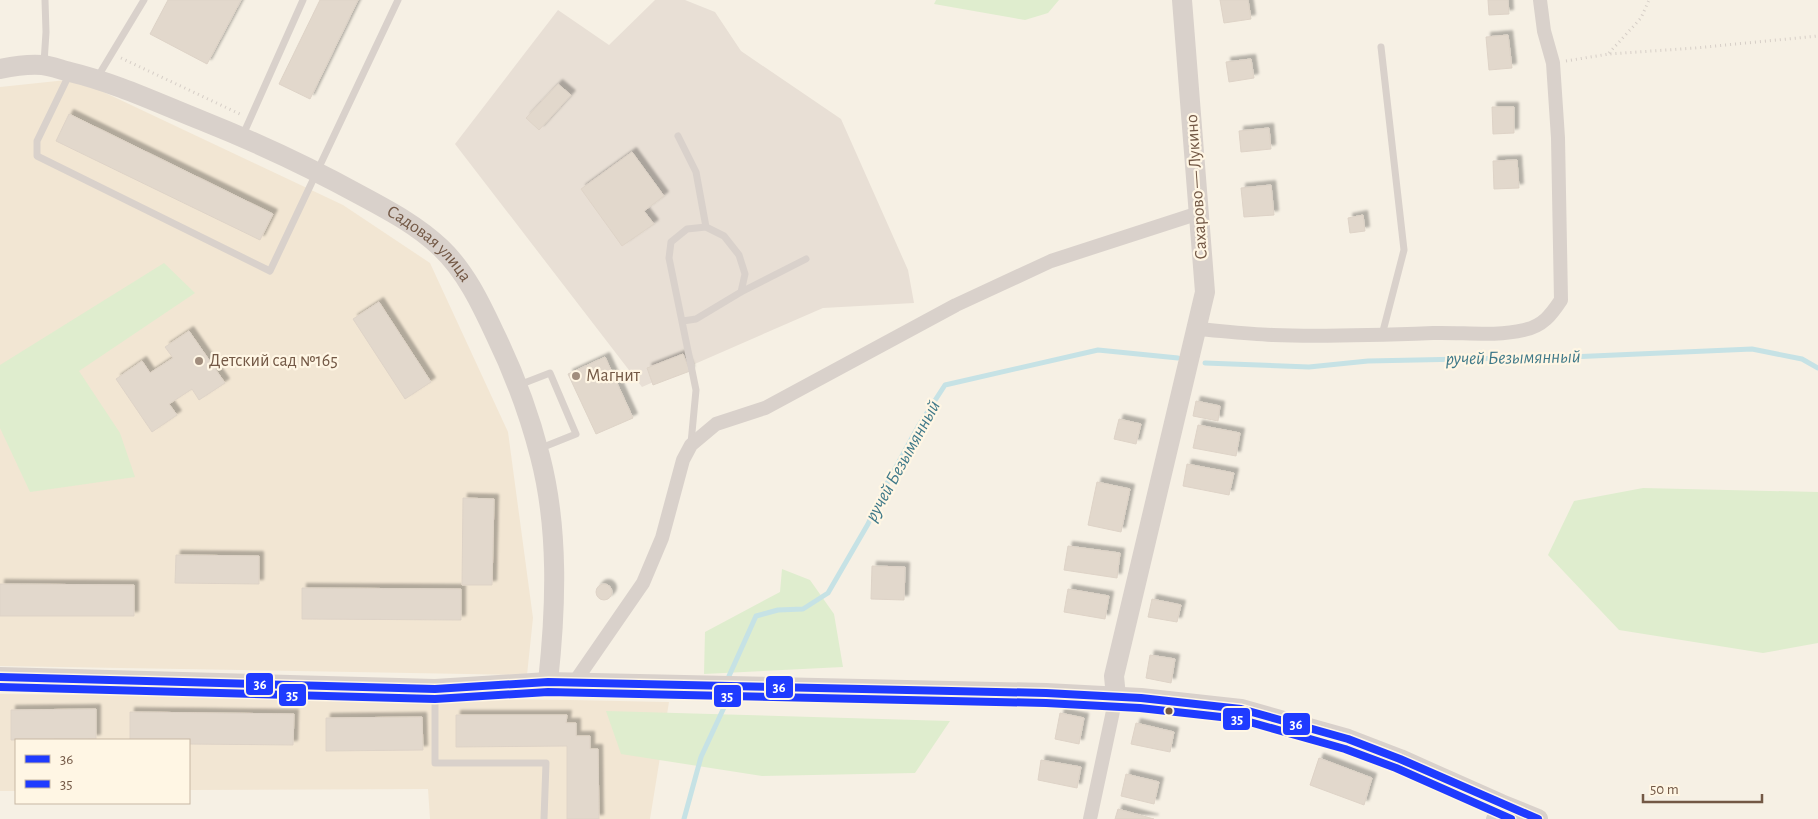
<svg xmlns="http://www.w3.org/2000/svg" width="1818" height="819" font-family="'Alegreya Sans',sans-serif">
	<style>
		.residential { fill: #f2e6d3 }
		.industrial { fill: #e8dfd5 }
		.green { fill: #dfedce }
		.lines { fill: none; stroke-linecap: round; stroke-linejoin: round }
		.stream { stroke: #c6e2e5; stroke-width: 5 }
		.building { fill: #e2d8cc; stroke: #ded3c7; filter: url(#shadow) }
		.path { stroke: #d6cec7; stroke-width: 3; stroke-dasharray: 1 4; stroke-linecap: butt }
		.lane { stroke: #d9d1cb; stroke-width: 7 }
		.street { stroke: #d9d1cb; stroke-width: 14 }
		.secondary { stroke: #d9d1cb; stroke-width: 20 }
		.bus-1-casing { stroke: #fff6e4; stroke-width: 11 }
		.bus-2-casing { stroke: #fff6e4; stroke-width: 11 }
		.bus-1 { stroke: #1f3bff; stroke-width: 8 }
		.bus-2 { stroke: #1f3bff; stroke-width: 8 }
		.poi-dot { fill: #a18d7d; stroke: #fff6e4; stroke-width: 2 }
		.bus-dot { fill: #735845; stroke: #fff6e4; stroke-width: 2 }
		.labels { text-anchor: middle; dominant-baseline: central; stroke-width: 4.5; stroke-linejoin: round; paint-order: stroke }
		.street-label { font-size: 18px; fill: #735845; stroke: #fff6e4 }
		.poi-label { font-size: 18px; fill: #735845; stroke: #fff6e4; text-anchor: start }
		.water-label { font-size: 19px; font-style: italic; fill: #3e7888; stroke: #fff6e4 }
		.line-badge { stroke: #fff6e4; stroke-width: 2 }
		.badge-label { font-size: 14px; text-anchor: middle; font-weight: bold; fill: #fff }
	</style>
	<defs>
		<filter id="shadow"><feDropShadow dx="4.5" dy="-4.5" stdDeviation="1" flood-color="#0004"/></filter>
	</defs>
	<rect width="100%" height="100%" fill="#f6f0e4"/>
	<!-- residential -->
	<path class="residential" d="M76 79 343 205 430 263 508 432 533 618 527 675 0 666V87Z
		M0 694 570 700 669 702 650 819H430L428 789 189 790V740H16V791H0Z"/>
	<!-- industrial -->
	<path class="industrial" d="M655 0H685L715 12 741 51 841 119 908 270 914 303 823 308 642 387 455 144 558 10 609 45Z"/>
	<!-- green -->
	<path class="green" d="M936 0H1059L1048 13 1025 20 934 4Z
		M164 263 195 293 79 371 120 433 135 477 30 492 0 428V365Z
		M1643 488 1818 492V643L1763 653 1619 630 1548 555 1574 501Z
		M782 569 810 580 834 614 843 667 704 674 705 632 780 592Z
		M606 711 950 721 915 773 762 776 621 754Z"/>
	<g class="lines">
		<!-- stream -->
		<path class="stream" d="M1205 363 1309 367 1368 361 1570 357 1752 349 1802 359 1818 368
			M729 676 756 616 778 610 803 609 828 593 868 524 884 489 919 425 945 385 1098 350 1178 358
			M684 819 701 757 727 701"/>
	</g>
	<!-- building -->
	<path class="building" d="M168 0H241L207 64 150 34Z
		M320 0H358L310 99 279 84Z
		M1220 0H1248L1251 19 1224 23Z
		M1488 0H1508L1509 14 1489 15Z
		M1508 35 1512 68 1489 70 1486 37Z
		M1251 59 1254 78 1229 82 1226 62Z
		M558 84 571 95 539 130 526 118Z
		M1492 107H1514V133L1493 134Z
		M69 114 273 214 260 240 56 141Z
		M1269 128 1271 149 1241 152 1239 131Z
		M632 152 664 196 644 211 654 224 622 246 581 189Z
		M1517 160 1519 188 1494 189 1493 161Z
		M1271 185 1274 215 1244 217 1241 188Z
		M1363 215 1365 231 1350 233 1348 218Z
		M379 302 431 382 405 399 353 319Z
		M189 331 225 383 199 400 192 389 169 404 177 415 152 432 116 379 142 361 150 373 173 358 165 347Z
		M683 354 690 371 653 385 647 368Z
		M605 357 633 418 596 434 568 374Z
		M1196 401 1220 406 1218 421 1193 416Z
		M1119 419 1141 424 1136 444 1114 439Z
		M1198 425 1240 433 1236 456 1193 448Z
		M1187 464 1234 473 1229 495 1183 486Z
		M1097 482 1130 489 1121 532 1088 525Z
		M463 498 494 499 492 585H462Z
		M1068 546 1120 553 1117 578 1064 570Z
		M176 555 259 556V584L175 583Z
		M872 566 905 567 904 600 871 599Z
		M0 584 134 585V616H0Z
		M596 592a8 8 0 1 1 16 0a8 8 0 1 1-16 0Z
		M302 588 461 589V620L302 619Z
		M1068 589 1109 596 1105 619 1064 612Z
		M1152 599 1181 605 1177 622 1148 617Z
		M1150 655 1175 659 1171 683 1146 678Z
		M96 709V739L11 740V710Z
		M130 712 294 714 293 745 189 744V740H130Z
		M1060 713 1084 718 1079 744 1055 739Z
		M456 715H567L566 723H576V736H590V749H598L599 819H567V746L456 747Z
		M422 717 423 750 326 751V718Z
		M1136 723 1174 732 1170 752 1131 744Z
		M1319 758 1372 778 1364 805 1310 785Z
		M1041 760 1081 767 1077 788 1038 780Z
		M1126 774 1159 782 1154 804 1121 796Z
		M1118 809 1154 819H1115Z"/>
	<g class="lines">
		<!-- path -->
		<path class="path" d="M1609 53 1641 18 1649 0
			M121 58 242 115
			M1566 61 1609 54 1695 48 1818 36"/>
		<!-- lane -->
		<path class="lane" d="M1381 47 1404 250 1382 335
			M44 63 46 32 45 0
			M69 75 37 141V156L270 271 398 0
			M97 78 144 0
			M678 136 696 172 706 227 687 229 671 242 669 258 696 390 691 443
			M242 137 303 0
			M706 227 724 236 739 255 745 274 741 292
			M683 321 696 319 741 292 806 259
			M519 385 550 373 576 434 541 448
			M435 692V763H546L544 819"/>
		<!-- street -->
		<path class="street" d="M1197 329C1222 331 1248 334 1273 335 1326 337 1380 335 1433 333 1463 332 1495 337 1524 330 1543 326 1551 315 1561 300L1558 138 1553 63 1544 31 1540 0
			M574 683 643 583 662 538 683 460 691 445 716 424 765 408 956 305 1051 261 1199 213
			M1090 819 1116 697
			M1493 819 1501 804"/>
		<!-- secondary -->
		<g class="secondary">
			<path id="s1" d="M0 69C14 66 28 64 42 65 52 66 61 70 70 72 116 83 160 104 203 121 258 143 311 168 362 196 390 211 418 226 441 248 465 271 480 302 494 332 513 371 529 413 540 456 559 529 556 608 548 682"/>
			<path d="M0 677 435 689 548 682 1046 693 1141 698 1241 709 1348 739 1400 759 1501 804 1538 819"/>
			<path d="M1116 697 1114 676 1205 292 1182 0"/>
		</g>
		<defs>
			<path id="bus-1" d="M0 677 435 689 548 682 1046 693 1141 698 1241 709 1348 739 1400 759 1538 819"/>
			<path id="bus-2" d="M0 687 435 699 548 692 1046 703 1140 708 1239 719 1345 749 1396 768 1511 819"/>
		</defs>
		<!-- bus-1 casing -->
		<use href="#bus-1" class="bus-1-casing"/>
		<!-- bus-2 casing -->
		<use href="#bus-2" class="bus-2-casing"/>
		<!-- bus-1 -->
		<use href="#bus-1" class="bus-1"/>
		<!-- bus-2 -->
		<use href="#bus-2" class="bus-2"/>
	</g>
	<!-- markers -->
	<g class="poi-dot">
		<circle cx="199" cy="361" r="5"/>
		<circle cx="576" cy="376" r="5"/>
	</g>
	<circle class="bus-dot" cx="1169" cy="711" r="4.5"/>
	<g class="labels">
		<!-- street labels -->
		<g class="street-label">
			<text transform="translate(1197 187) rotate(-94)">Сахарово — Лукино</text>
			<text stroke="none"><textPath href="#s1" startOffset="472">Садовая улица</textPath></text>
		</g>
		<!-- poi labels -->
		<g class="poi-label">
			<text x="209" y="361">Детский сад №165</text>
			<text x="586" y="376">Магнит</text>
		</g>
		<!-- water labels -->
		<g class="water-label">
			<text transform="translate(1513 358) rotate(-1)">ручей Безымянный</text>
			<text transform="translate(903 461) rotate(-61)">ручей Безымянный</text>
		</g>
	</g>
	<g class="line-badge">
		<rect x="245" y="672" width="29" height="24" rx="5" fill="#1f3bff"/>
		<rect x="765" y="675" width="29" height="24" rx="5" fill="#1f3bff"/>
		<rect x="278" y="683" width="29" height="24" rx="5" fill="#1f3bff"/>
		<rect x="713" y="684" width="29" height="24" rx="5" fill="#1f3bff"/>
		<rect x="1222" y="707" width="29" height="24" rx="5" fill="#1f3bff"/>
		<rect x="1282" y="712" width="29" height="24" rx="5" fill="#1f3bff"/>
	</g>
	<g class="badge-label">
		<text x="260" y="689">36</text>
		<text x="779" y="692">36</text>
		<text x="292" y="700">35</text>
		<text x="727" y="701">35</text>
		<text x="1237" y="724">35</text>
		<text x="1296" y="729">36</text>
	</g>
	<!-- legend -->
	<rect x="15" y="739" width="175" height="65" fill="#fff6e4" stroke="#c7b7a4"/>
	<rect x="25" y="755" width="25" height="8" fill="#1f3bff" stroke="#c7b7a4"/>
	<text x="60" y="764" font-size="15" fill="#735845">36</text>
	<rect x="25" y="780" width="25" height="8" fill="#1f3bff" stroke="#c7b7a4"/>
	<text x="60" y="789" font-size="15" fill="#735845">35</text>
	<!-- scale -->
	<path d="M1643 794v8h119v-8" fill="none" stroke="#735845" stroke-width="2.5"/>
	<text x="1650" y="794" font-size="15" fill="#735845" stroke="#fff6e4" stroke-width="4" paint-order="stroke">50 m</text>
</svg>
